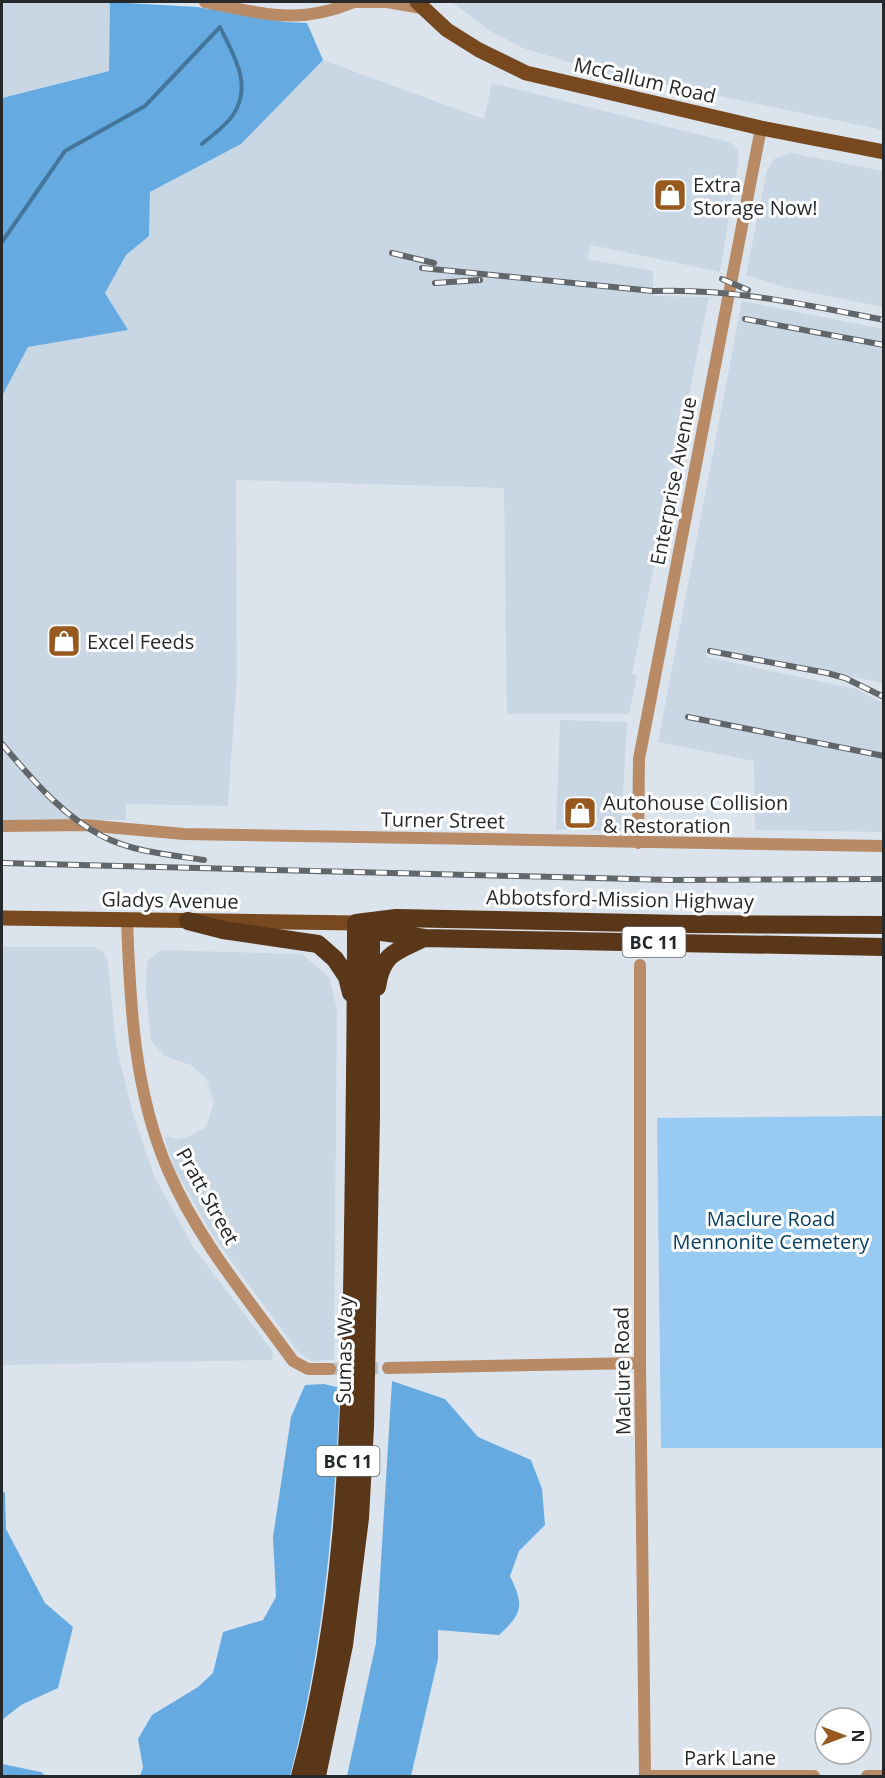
<svg xmlns="http://www.w3.org/2000/svg" width="885" height="1778" font-family="'Open Sans',sans-serif">
	<style>
		.built { fill: #c9d7e4 }
		.green { fill: #98caf2 }
		.forest { fill: #65abe1 }
		.lines { fill: none; stroke-linecap: round; stroke-linejoin: round }
		.stream { stroke: #44769c; stroke-width: 4 }
		.minor-tunnel { stroke: #b7bfc6; stroke-width: 12; stroke-dasharray: 12 6; stroke-linecap: butt }
		.minor { stroke: #b88a66; stroke-width: 12 }
		.major { stroke: #78491f; stroke-width: 15 }
		.highway { stroke: #593718; stroke-width: 18 }
		.rail-casing { stroke: #61666b; stroke-width: 6 }
		.rail { stroke: #fff; stroke-width: 4; stroke-dasharray: 11; stroke-linecap: butt }
		.labels { text-anchor: middle; dominant-baseline: central; stroke-width: 6; stroke-linejoin: round; paint-order: stroke }
		.shield { fill: #fff; stroke: #67696b; stroke-width: 1.5 }
		.shield-label { font-size: 18px; font-weight: bold; fill: #26292c }
		.street-label { font-size: 20px; fill: #26292c; stroke: #fff }
		.poi-label { font-size: 20px; fill: #26292c; stroke: #fff; text-anchor: start }
		.park-label { font-size: 20px; fill: #083f63; stroke: #fff }
	</style>
	<rect width="100%" height="100%" fill="#dbe4ec"/>
	<!-- built -->
	<path class="built" d="M2 2H110L109 71 2 98Z
		M452 2H883V130L594 70 523 48 490 31Z
		M323 60 484 119 492 83 729 142 737 149 739 159 720 272 591 245 587 259 653 271V296L709 297 632 674 637 676 629 714H507L504 488 236 480 237 675 228 806 126 804V820H2V396L28 347 127 330 105 293 126 254 149 236 150 192 241 144Z
		M791 153 883 171V307L788 288 746 275 767 170 774 159Z
		M742 301 883 329V683L708 648 706 657 856 689 883 703V832L755 830 754 761 658 742Z
		M560 720 627 722 621 832 556 829Z
		M2 947H94L104 953 108 963 116 1044 133 1115 155 1178 194 1248 273 1352 272 1360 2 1365Z
		M161 950 302 954 329 977 337 1009 334 1360 311 1361 298 1352 213 1236 174 1168 164 1136 177 1139 190 1136 206 1127 214 1102 206 1078 191 1065 164 1056 151 1040 146 992 147 961Z"/>
	<!-- green -->
	<path class="green" d="M883 1116V1448H661L657 1118Z"/>
	<!-- forest -->
	<path class="forest" d="M110 2 197 7 285 22 307 23 323 60 241 144 150 192 149 236 126 255 105 293 128 330 28 347 2 396V98L109 71Z
		M392 1381 445 1399 478 1437 531 1460 542 1489 545 1525 519 1551 510 1576C524 1605 523 1613 499 1635L438 1630V1659L411 1776H347L376 1643Z
		M324 1384 340 1388C334 1524 324 1645 290 1776H140L143 1767 138 1739 152 1715 198 1687 213 1673 223 1632 263 1620 276 1597 273 1537 291 1417 305 1385Z
		M2 1491 5 1493 6 1529 45 1603 73 1627 58 1688 21 1705 2 1720Z
		M2 1764 41 1772 46 1776H2Z"/>
	<g class="lines">
		<!-- stream -->
		<path class="stream" d="M2 242 65 151 145 106 220 27C234 56 253 85 233 115 226 126 212 135 202 144"/>
		<!-- minor-tunnel -->
		<path class="minor-tunnel" d="M330 1369 388 1368"/>
		<!-- minor -->
		<path class="minor" d="M205 2C262 13 297 26 354 2
			M354 2H387L422 8
			M2 826 84 825 184 834 884 846
			M638 843 639 759 761 128
			M127 920C130 1004 134 1092 168 1170 198 1240 249 1300 293 1361L308 1369H330
			M640 965V1363L645 1776
			M388 1368 640 1363
			M645 1776H814
			M867 1776H884"/>
		<!-- major -->
		<path class="major" d="M417 2 447 30 479 50 526 73 761 128 884 152
			M2 918 356 923"/>
		<!-- highway -->
		<path class="highway" d="M188 921 223 930 318 944 335 959 347 977 351 993
			M360 929 425 938 884 947
			M377 987C382 953 396 952 422 939
			M300 1776C343 1617 349 1459 352 1295 354 1171 356 1047 356 923L396 918 685 924 884 925
			M317 1776 344 1645 360 1518 365 1427 371 1115V921"/>
		<defs>
			<path id="rail" d="M392 253 434 263
				M422 268 653 291C732 288 807 305 884 320
				M722 279 748 290
				M435 283 480 280
				M745 319 884 345
				M710 651 827 673 845 678 884 697
				M688 717 884 756
				M2 744C32 779 62 816 104 837 134 852 171 855 204 860
				M2 863 672 880 884 879"/>
		</defs>
		<!-- rail casing -->
		<use href="#rail" class="rail-casing"/>
		<!-- rail -->
		<use href="#rail" class="rail"/>
	</g>
	<!-- icons -->
	<defs>
		<symbol id="shop-square" viewBox="-11 -11 22 22"><rect x="-9" y="-9" width="18" height="18" rx="4" fill="#97591d" stroke="#fff"/><path d="M-5-2.5h2.3a2.7 3.5 0 0 1 5.4 0H5L5.5 6h-11ZM-1.5-2.5h3a1.5 2.3 0 0 0-3 0Z" fill="#fff"/></symbol>
	</defs>
	<g fill-rule="evenodd">
		<use href="#shop-square" x="651" y="176" width="38" height="38"/>
		<use href="#shop-square" x="45" y="622" width="38" height="38"/>
		<use href="#shop-square" x="561" y="794" width="38" height="38"/>
	</g>
	<g class="labels">
		<!-- shield labels -->
		<g class="shield">
			<rect x="622.5" y="927" width="63" height="30" rx="4.5"/>
			<rect x="316.5" y="1446" width="63" height="30" rx="4.5"/>
		</g>
		<g class="shield-label">
			<text x="654" y="942">BC 11</text>
			<text x="348" y="1461">BC 11</text>
		</g>
		<!-- street labels -->
		<g class="street-label">
			<text transform="translate(645 80) rotate(13)">McCallum Road</text>
			<text transform="translate(673 481) rotate(-79)">Enterprise Avenue</text>
			<text transform="translate(443 820) rotate(1)">Turner Street</text>
			<text transform="translate(620 899) rotate(1)">Abbotsford-Mission Highway</text>
			<text transform="translate(170 900) rotate(1)">Gladys Avenue</text>
			<text transform="translate(208 1196) rotate(61)">Pratt Street</text>
			<text transform="translate(344 1350) rotate(-89)">Sumas Way</text>
			<text transform="translate(622 1371) rotate(-91)">Maclure Road</text>
			<text x="730" y="1757">Park Lane</text>
		</g>
		<!-- poi labels -->
		<g class="poi-label">
			<text x="693" y="184">Extra<tspan x="693" dy="23">Storage Now!</tspan></text>
			<text x="87" y="641">Excel Feeds</text>
			<text x="603" y="802">Autohouse Collision<tspan x="603" dy="23">&amp; Restoration</tspan></text>
		</g>
		<!-- park labels -->
		<g class="park-label">
			<text x="771" y="1218">Maclure Road<tspan x="771" dy="23">Mennonite Cemetery</tspan></text>
		</g>
	</g>
	<!-- border -->
	<rect width="885" height="1778" fill="none" stroke="#26292c" stroke-width="6"/>
	<!-- north arrow -->
	<g transform="translate(843 1736) rotate(90)"><circle r="28" fill="#ffffff" stroke="#a8a9ab" stroke-width="1.5"/>
	<path d="M0-4.5L10 22L0 15L-10 22Z" fill="#97591d"/>
	<text y="-9" font-size="16" font-weight="bold" text-anchor="middle" fill="#26292c">N</text>
	</g>
</svg>
